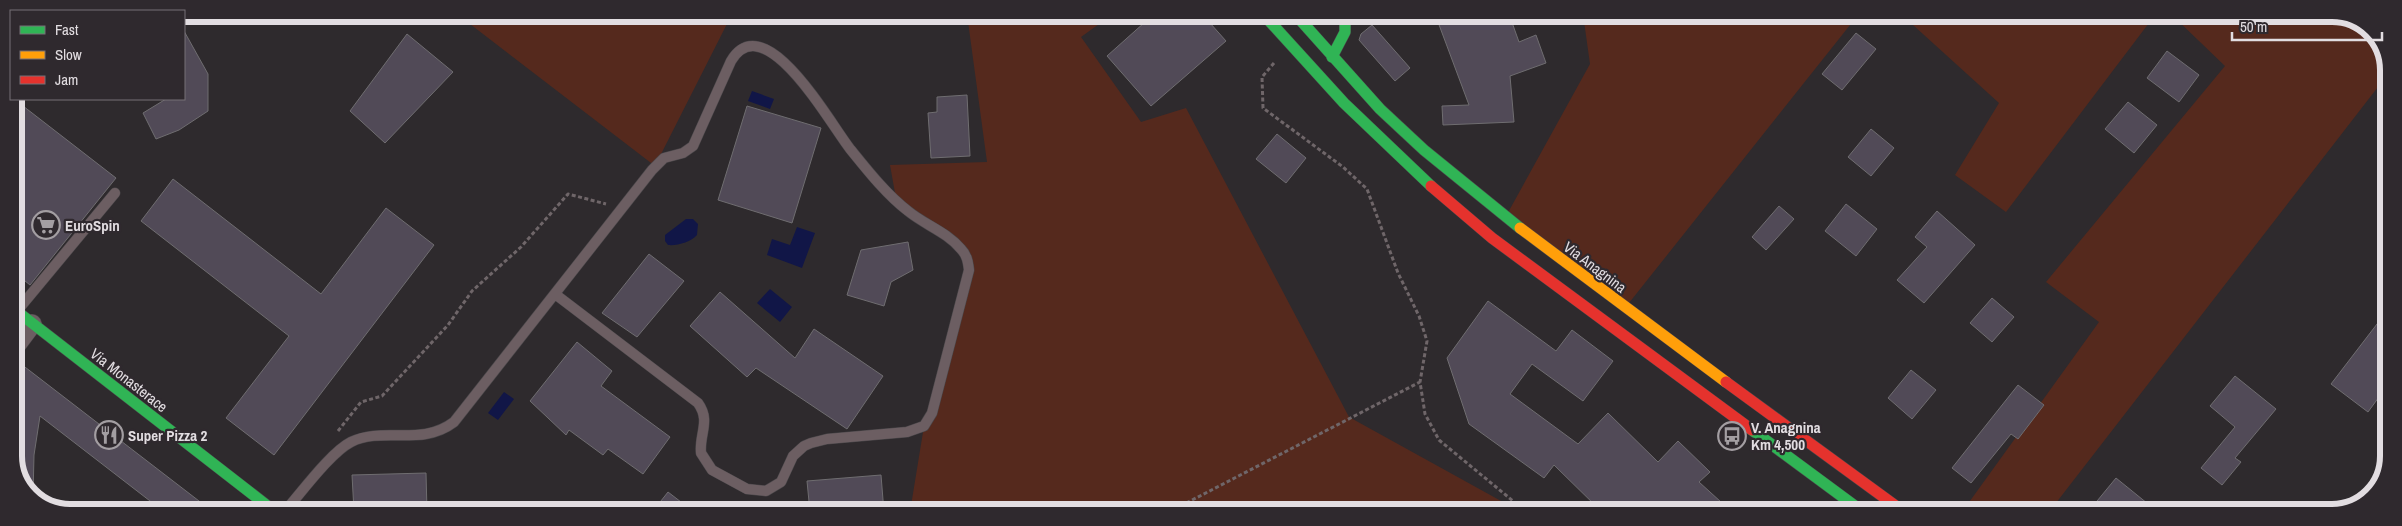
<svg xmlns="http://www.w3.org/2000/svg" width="2402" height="526" font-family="'Archivo Narrow',sans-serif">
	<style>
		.green { fill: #55291d }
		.water { fill: #111647 }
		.building { fill: #514a57; stroke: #6f6d70 }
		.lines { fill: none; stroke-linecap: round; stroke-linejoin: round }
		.lane-casing { stroke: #4a474a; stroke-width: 11 }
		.street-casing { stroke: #4a474a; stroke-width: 20 }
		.fast-casing { stroke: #4a474a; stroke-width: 12 }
		.slow-casing { stroke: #4a474a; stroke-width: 12 }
		.jam-casing { stroke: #4a474a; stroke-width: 12 }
		.path { stroke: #6f6669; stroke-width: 3; stroke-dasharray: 4 2.5; stroke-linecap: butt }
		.lane { stroke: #6c5e62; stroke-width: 10 }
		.street { stroke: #6c5e62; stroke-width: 19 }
		.fast { stroke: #30b455; stroke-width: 11 }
		.slow { stroke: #ff9f0a; stroke-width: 11 }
		.jam { stroke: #e5322d; stroke-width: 11 }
		.labels { text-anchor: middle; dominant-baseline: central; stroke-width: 4.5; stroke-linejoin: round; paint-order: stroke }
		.poi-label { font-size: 15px; font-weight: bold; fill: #e2dde1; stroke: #2f292e; text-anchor: start }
		.street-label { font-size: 15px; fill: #e2dde1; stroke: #2f292e }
		.rim { fill: none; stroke: #e2dde1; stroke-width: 6 }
	</style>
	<rect width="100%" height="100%" fill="#2e2a2d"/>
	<!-- green -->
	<path class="green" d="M457 14H732L655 166Z
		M967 14H1113L1081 37 1141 122 1186 108 1349 417 1521 512H910L924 426 968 275 966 255 897 204 890 165 987 162Z
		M1583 14 1858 15 1625 308 1505 218 1590 64Z
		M1902 15H2155L2006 212 1955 175 1999 103Z
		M2172 15H2342L2374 33 2388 63V74L2049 512H1962L2099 322 2046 282 2225 66Z"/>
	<!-- water -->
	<path class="water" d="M752 91 774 99 770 109 748 101Z
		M686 219H693L698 224 697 235C691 242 677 246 668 245L665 241V235Z
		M797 227 815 233 802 268 767 255 772 239 790 245Z
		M770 289 792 307 780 322 757 303Z
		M504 392 514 399 498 420 488 413Z"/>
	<!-- building -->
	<path class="building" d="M1154 14H1202L1226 41 1151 106 1107 56Z
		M1435 14H1509L1519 42 1536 35 1546 63 1510 76 1514 122 1443 125 1442 106 1469 105Z
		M1372 25 1410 68 1395 81 1359 40 1361 34Z
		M184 31 208 74V111L179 130 156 139 143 113 166 99H184Z
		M1856 33 1876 49 1842 90 1822 74Z
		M407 34 453 72 385 143 350 111Z
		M2167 51 2199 75 2179 102 2147 78Z
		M967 95 970 156 931 158 928 113 937 112V97Z
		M14 99 116 178 30 285 14 272Z
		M2128 102 2157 125 2134 153 2105 129Z
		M747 106 821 128 792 223 718 200Z
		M1871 129 1894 148 1871 176 1848 157Z
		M1277 134 1306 158 1286 183 1256 159Z
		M173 179 321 294 386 208 434 245 274 455 226 418 289 336 141 221Z
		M1846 204 1877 229 1856 256 1825 231Z
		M1779 206 1794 219 1766 250 1752 237Z
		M1937 211 1975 245 1924 303 1897 280 1927 247 1915 237Z
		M908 242 913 270 891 282 884 306 847 295 861 250Z
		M649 254 684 281 637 337 602 313Z
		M720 292 795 358 814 329 883 376 847 429 756 368 747 377 690 326Z
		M1992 298 2014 317 1992 342 1970 323Z
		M1488 301 1556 351 1572 330 1613 361 1583 401 1532 364 1510 394 1578 444 1608 413 1658 462 1678 441 1710 472 1699 482 1732 512H1602L1554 465 1544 478 1469 424 1447 358Z
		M2387 311V386L2368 412 2331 384Z
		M577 342 612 371 601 386 670 437 643 474 608 449 603 455 569 430 566 435 530 401Z
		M21 364 212 511H163L40 416 34 455 33 496 28 493 14 463V372Z
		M1911 370 1936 390 1912 419 1888 398Z
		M2235 376 2276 409 2235 458 2241 462 2222 485 2201 468 2235 427 2210 406Z
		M2018 385 2044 405 2018 439 2011 434 1971 483 1952 468Z
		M426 473 427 511H354L352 475Z
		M881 475 884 512H810L807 481Z
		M2116 478 2158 512H2088Z
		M668 492 694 512 653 511Z"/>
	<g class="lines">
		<defs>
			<path id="lane" d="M17 311 115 193
				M285 511C301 493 331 452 351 442 384 426 421 447 454 422L652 170 664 158 683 153 693 146 731 61C765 4 832 127 851 150 868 171 887 195 908 211 925 225 947 232 961 249 967 255 968 262 969 270L932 413 924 426 907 432 827 439 811 443 804 446 793 456 781 482 766 491 747 489 712 470 701 453C699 434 711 421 698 403L555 294"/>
			<path id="street" d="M14 348 32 324"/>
			<path id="fast" d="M1263 14 1344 103 1431 186
				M1295 14 1380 109 1424 150 1520 228
				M1332 57 1345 32V14
				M14 309 274 511
				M1752 430 1863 512"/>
			<path id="slow" d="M1520 228 1726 382"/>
			<path id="jam" d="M1431 186 1492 238 1752 430
				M1726 382 1904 512"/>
		</defs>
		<!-- lane casing -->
		<use href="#lane" class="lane-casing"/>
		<!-- street casing -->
		<use href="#street" class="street-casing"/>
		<!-- fast casing -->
		<use href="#fast" class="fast-casing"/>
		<!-- slow casing -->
		<use href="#slow" class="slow-casing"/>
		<!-- jam casing -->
		<use href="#jam" class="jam-casing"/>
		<!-- path -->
		<path class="path" d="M1274 63 1262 77 1263 108 1343 167 1367 189 1398 273 1419 316 1427 341 1420 382 1425 414 1439 440 1513 501 1523 512
			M338 431 361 402 382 396 448 325 472 291 521 247 568 194 606 204
			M1169 512 1420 382"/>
		<!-- lane -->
		<use href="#lane" class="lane"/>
		<!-- street -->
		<use href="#street" class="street"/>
		<!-- fast -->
		<use href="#fast" class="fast"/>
		<!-- slow -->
		<use href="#slow" class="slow"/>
		<!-- jam -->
		<use href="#jam" class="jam"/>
	</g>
	<!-- icons -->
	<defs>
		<symbol id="supermarket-ring" viewBox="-11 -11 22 22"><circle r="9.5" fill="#2f292e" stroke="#a39ea2" stroke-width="1.5"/><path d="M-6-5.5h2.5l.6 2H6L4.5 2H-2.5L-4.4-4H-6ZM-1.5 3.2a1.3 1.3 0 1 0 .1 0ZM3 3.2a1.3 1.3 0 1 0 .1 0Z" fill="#a39ea2"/></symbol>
		<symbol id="restaurant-ring" viewBox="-11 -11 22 22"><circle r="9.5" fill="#2f292e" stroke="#a39ea2" stroke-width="1.5"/><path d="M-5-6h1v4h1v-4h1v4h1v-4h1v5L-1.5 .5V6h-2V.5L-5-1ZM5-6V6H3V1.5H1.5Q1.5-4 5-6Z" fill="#a39ea2"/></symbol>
		<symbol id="bus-ring" viewBox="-11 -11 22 22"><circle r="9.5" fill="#2f292e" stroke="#a39ea2" stroke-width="1.5"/><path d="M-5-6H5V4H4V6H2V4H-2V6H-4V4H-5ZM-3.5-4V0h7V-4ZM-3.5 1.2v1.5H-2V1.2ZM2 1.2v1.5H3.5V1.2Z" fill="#a39ea2"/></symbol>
	</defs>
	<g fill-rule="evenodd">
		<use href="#supermarket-ring" x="30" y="209" width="32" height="32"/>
		<use href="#restaurant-ring" x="93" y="419" width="32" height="32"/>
		<use href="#bus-ring" x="1716" y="420" width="32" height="32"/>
	</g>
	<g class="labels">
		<!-- poi labels -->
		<g class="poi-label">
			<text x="65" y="225">EuroSpin</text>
			<text x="1751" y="427">V. Anagnina<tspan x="1751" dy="17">Km 4,500</tspan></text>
			<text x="128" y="435">Super Pizza 2</text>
		</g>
		<!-- street labels -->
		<g class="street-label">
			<text transform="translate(1595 267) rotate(37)">Via Anagnina</text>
			<text transform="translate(129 380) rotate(38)">Via Monasterace</text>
		</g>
	</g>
	<!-- crop -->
	<path d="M0 0H2402V526H0ZM70 22H2332A48 48 0 0 1 2380 70V456A48 48 0 0 1 2332 504H70A48 48 0 0 1 22 456V70A48 48 0 0 1 70 22Z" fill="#2f292e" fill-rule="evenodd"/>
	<path class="rim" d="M70 22H2332A48 48 0 0 1 2380 70V456A48 48 0 0 1 2332 504H70A48 48 0 0 1 22 456V70A48 48 0 0 1 70 22Z"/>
	<!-- legend -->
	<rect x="10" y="10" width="175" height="90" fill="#2f292e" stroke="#777176"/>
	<rect x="20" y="26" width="25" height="8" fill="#30b455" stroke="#777176"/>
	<text x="55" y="35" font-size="15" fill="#e2dde1">Fast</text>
	<rect x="20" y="51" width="25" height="8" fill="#ff9f0a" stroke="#777176"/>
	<text x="55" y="60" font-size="15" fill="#e2dde1">Slow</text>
	<rect x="20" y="76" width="25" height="8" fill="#e5322d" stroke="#777176"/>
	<text x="55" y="85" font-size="15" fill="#e2dde1">Jam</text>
	<!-- scale -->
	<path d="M2232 32v8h150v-8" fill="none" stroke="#e2dde1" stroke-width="2.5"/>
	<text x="2240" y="32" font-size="15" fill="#e2dde1" stroke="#2f292e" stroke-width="4" paint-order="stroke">50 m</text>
</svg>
